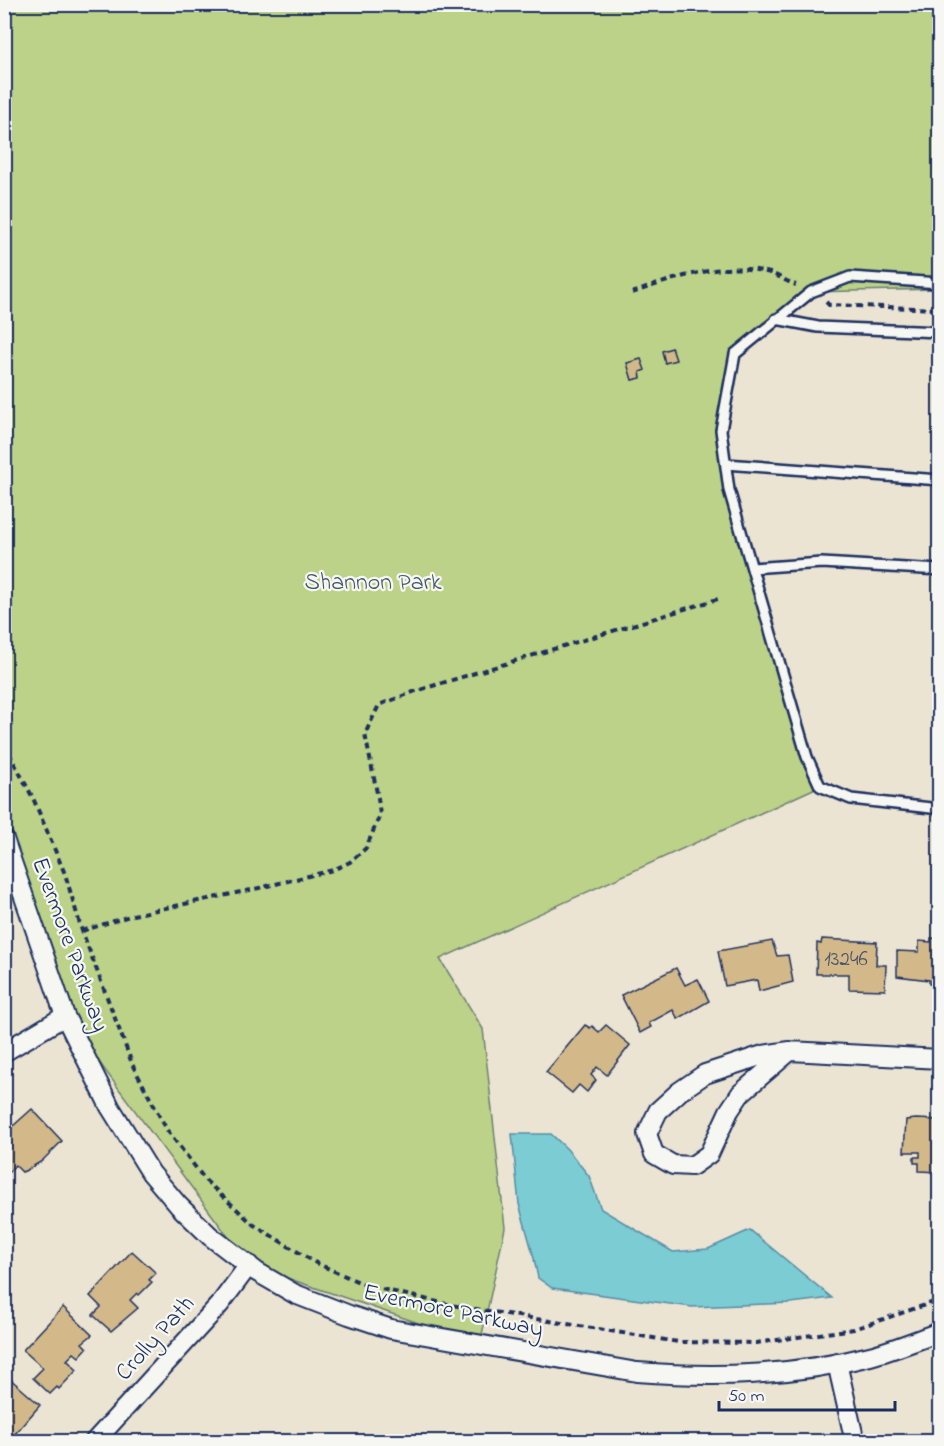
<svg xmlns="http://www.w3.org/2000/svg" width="944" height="1446" font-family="'Indie Flower',sans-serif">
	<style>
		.green { fill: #bcd288; stroke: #6c8073; stroke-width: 1.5 }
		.water { fill: #7cccd4; stroke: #558da5; stroke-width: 1.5 }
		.building { fill: #d3b989; stroke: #1b2f5e; stroke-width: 1.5 }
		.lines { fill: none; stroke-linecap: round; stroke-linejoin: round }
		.service-casing { stroke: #1b2f5e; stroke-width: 14 }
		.minor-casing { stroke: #1b2f5e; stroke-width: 22 }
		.path { stroke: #1b2f5e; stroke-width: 4; stroke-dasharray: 6 4.5; stroke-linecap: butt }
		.service { stroke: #f6f6f2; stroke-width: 9 }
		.minor { stroke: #f6f6f2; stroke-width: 18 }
		.labels { text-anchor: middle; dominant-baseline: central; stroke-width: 4.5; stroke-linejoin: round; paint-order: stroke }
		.number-label { font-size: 21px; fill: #495269 }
		.park-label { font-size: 24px; fill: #435868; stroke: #f6f6f2 }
		.street-label { font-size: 24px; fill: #1b2f5e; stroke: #f6f6f2 }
	</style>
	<rect width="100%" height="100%" fill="#ece4d2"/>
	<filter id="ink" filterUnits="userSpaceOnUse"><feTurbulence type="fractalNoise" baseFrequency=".0167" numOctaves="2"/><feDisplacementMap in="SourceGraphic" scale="12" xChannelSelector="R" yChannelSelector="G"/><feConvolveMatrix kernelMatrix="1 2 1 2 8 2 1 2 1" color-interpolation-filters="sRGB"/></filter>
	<g filter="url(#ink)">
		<!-- green -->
		<path class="green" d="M4 5H939V289L811 292 735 354 721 430 729 490 820 786 440 959 483 1029 505 1228 480 1344 249 1265 65 1016 5 839Z"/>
		<!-- water -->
		<path class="water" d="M512 1134H551L567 1149 589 1176 601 1209 673 1252 708 1249 750 1230 832 1298 791 1303 692 1307 552 1288 538 1278 533 1254 519 1204Z"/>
		<!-- building -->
		<path class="building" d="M672 348 676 360 665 363 662 351Z
			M641 359 645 370 640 372 641 378 632 380 627 363Z
			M931 938 940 939V984H929V980L897 976V951L919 952V941L931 942Z
			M822 939 877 942 876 965H886L885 990 849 989V974H816L817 943 821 944Z
			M772 941 777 956 788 955 793 982 759 991 757 980 725 986 718 951Z
			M676 968 685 985 698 979 709 1001 678 1019 673 1010 649 1023 651 1027 640 1033 621 995Z
			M585 1025 590 1028 592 1026 599 1032 606 1025 630 1045 607 1075 597 1067 591 1075 596 1080 587 1092 579 1085 572 1093 546 1072Z
			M32 1109 62 1141 42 1161 27 1170 22 1172 15 1165 9 1172 4 1167V1129L10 1123 13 1126Z
			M916 1119 940 1120V1172L919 1171V1163H914V1157H920V1152H904L906 1120Z
			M132 1251 156 1273 149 1280 152 1282 139 1295 137 1293 130 1300 138 1308 111 1331 93 1315 101 1307 90 1296Z
			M63 1307 92 1335 82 1343 87 1348 79 1357 74 1353 67 1360 77 1370 59 1389 57 1387 50 1394 33 1378 43 1368 23 1350Z
			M8 1377 40 1405 8 1442H4V1381Z
			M746 1435 747 1442H718V1440Z"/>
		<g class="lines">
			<defs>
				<path id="service" d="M940 283 850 277 811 292 735 354 721 430 729 490 807 757 820 786 851 799 940 809
					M776 319 818 327 940 332
					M726 464 940 480
					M752 568 822 563 940 570"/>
				<path id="minor" d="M4 839 65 1016 110 1107 151 1173 179 1206 210 1236 257 1272 295 1294 349 1315 391 1329 637 1372C716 1378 793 1376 870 1356 893 1350 917 1340 940 1332
					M790 1051 741 1093 729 1111 709 1154 692 1166 673 1165 654 1154 647 1134 658 1111 680 1091 705 1074 763 1055 790 1051 940 1059
					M4 1052 65 1016
					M837 1363 855 1442
					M94 1442 220 1304 249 1265"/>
			</defs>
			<!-- service casing -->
			<use href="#service" class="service-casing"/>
			<!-- minor casing -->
			<use href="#minor" class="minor-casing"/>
			<!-- path -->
			<path class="path" d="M632 293C675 278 724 260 770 273 779 276 787 282 796 285
				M826 302 829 305 940 309
				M4 744 33 798 65 874 82 931 133 1066 167 1130 206 1181 254 1225 316 1263 368 1286 451 1305 678 1342 756 1343 854 1329 940 1300
				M82 931 133 915 255 889 333 870 350 862 366 848 380 815 378 798 365 734 379 705 416 691 721 598"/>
			<!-- service -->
			<use href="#service" class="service"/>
			<!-- minor -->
			<use href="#minor" class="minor"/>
		</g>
	</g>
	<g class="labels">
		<!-- number labels -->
		<g class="number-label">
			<text x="846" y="960">13246</text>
		</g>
		<!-- park labels -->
		<g class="park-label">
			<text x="373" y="583">Shannon Park</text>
		</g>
		<!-- street labels -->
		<g class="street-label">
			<text transform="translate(69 945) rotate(70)">Evermore Parkway</text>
			<text transform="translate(453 1312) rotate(12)">Evermore Parkway</text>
			<text transform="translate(156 1339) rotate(-48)">Crolly Path</text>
		</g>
	</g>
	<!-- margin -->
	<rect width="944" height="1446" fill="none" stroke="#f6f6f2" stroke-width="24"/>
	<rect x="12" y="12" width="920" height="1422" fill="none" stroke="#1b2f5e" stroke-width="2" filter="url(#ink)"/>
	<!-- scale -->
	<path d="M719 1401v9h176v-9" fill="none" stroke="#1b2f5e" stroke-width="3"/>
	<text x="728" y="1401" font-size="18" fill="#1b2f5e" stroke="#f6f6f2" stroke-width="4.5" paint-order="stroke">50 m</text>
</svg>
